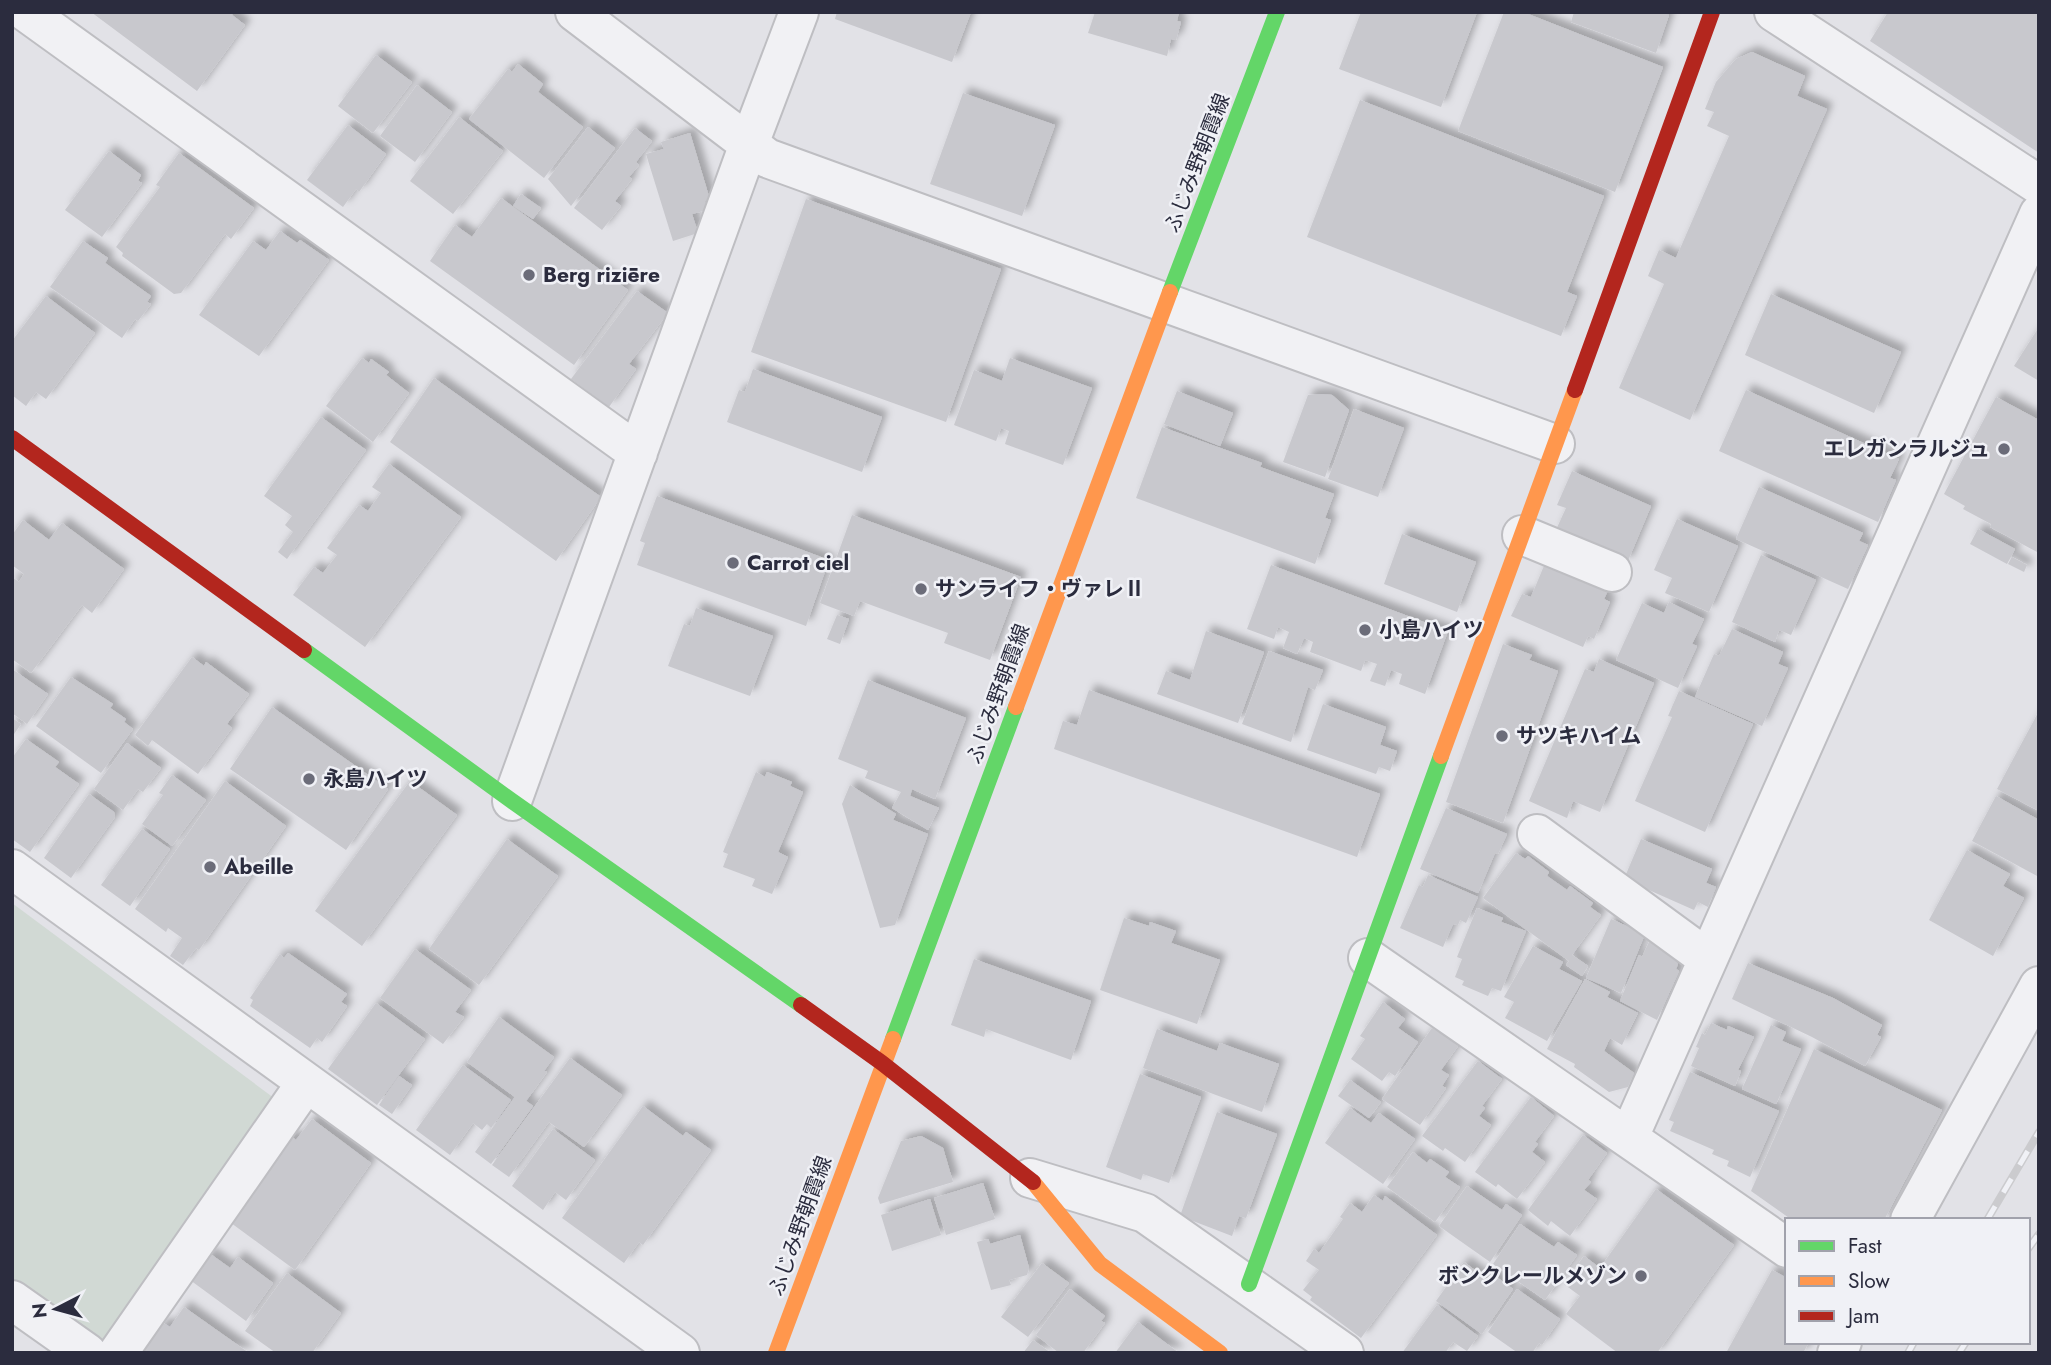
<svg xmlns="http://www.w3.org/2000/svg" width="2051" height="1365" font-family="Jost,'Noto Sans JP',sans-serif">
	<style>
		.green { fill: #d1d9d4 }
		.building { fill: #c8c8cd; filter: url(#shadow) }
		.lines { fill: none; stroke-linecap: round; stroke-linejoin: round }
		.street-casing { stroke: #bebec2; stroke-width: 42 }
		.street { stroke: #f1f1f4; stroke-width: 38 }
		.fast { stroke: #63d668; stroke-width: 16 }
		.slow { stroke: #ff974d; stroke-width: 16 }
		.jam { stroke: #b3261e; stroke-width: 16 }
		.rail-casing { stroke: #cbcbce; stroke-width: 8 }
		.rail { stroke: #f0f1f6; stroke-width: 5; stroke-dasharray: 16; stroke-linecap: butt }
		.poi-dot { fill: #6b6c79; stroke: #f0f1f6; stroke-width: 2.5 }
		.labels { text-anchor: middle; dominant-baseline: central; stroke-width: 5; stroke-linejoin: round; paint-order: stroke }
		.street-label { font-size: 21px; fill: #2b2c3e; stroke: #f0f1f6 }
		.poi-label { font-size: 21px; font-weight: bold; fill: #2b2c3e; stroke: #f0f1f6; text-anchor: start }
	</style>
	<defs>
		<filter id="shadow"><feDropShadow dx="6" dy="-6" stdDeviation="3.5" flood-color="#0004"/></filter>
	</defs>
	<rect width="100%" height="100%" fill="#e2e2e7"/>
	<!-- green -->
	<path class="green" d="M12 903 278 1101 108 1351 12 1280Z"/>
	<!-- building -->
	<path class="building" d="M91 12H233L232 15 245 25 197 91Z
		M837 12H971L952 62 835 19Z
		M1095 12H1179L1177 21 1181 22 1176 40 1171 39 1167 56 1088 33Z
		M1361 12H1477L1441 107 1339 69Z
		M1504 12H1523L1663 67 1615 192 1458 131Z
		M1574 12H1661L1669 15 1656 53 1571 22Z
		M1888 12H2039V153L1870 41Z
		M1752 52 1805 76 1797 96 1827 109 1690 420 1619 388 1664 284 1648 276 1659 250 1676 258 1729 136 1707 126 1714 112 1705 109 1716 82 1736 59Z
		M376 55 412 82 373 133 338 106Z
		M518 64 543 84 538 92 583 127 544 178 469 119 508 69 512 72Z
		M417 85 452 112 415 162 380 136Z
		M963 93 1055 125 1022 216 930 184Z
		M1360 100 1604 196 1567 292 1577 296 1561 336 1307 237Z
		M459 117 503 151 453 214 410 181Z
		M348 125 386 154 359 192 356 189 343 207 307 180Z
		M588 127 615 148 571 206 548 179Z
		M635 128 652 141 636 162 639 165 629 177 632 179 615 201 621 206 602 230 574 208Z
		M690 133 710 200 705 201 707 210 692 214 698 233 673 241 646 154 664 149 661 142Z
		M109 151 141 175 138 181 142 183 102 237 65 210Z
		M179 153 254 208 231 239 225 234 181 293 174 294 122 256 123 253 116 247 160 187 156 185Z
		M521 194 541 208 533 219 513 206Z
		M501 198 628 290 574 365 430 261 455 225 472 237Z
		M806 199 1001 269 946 422 751 352Z
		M280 231 297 243 300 240 329 260 259 356 199 315 253 241 266 250Z
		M83 241 108 258 105 263 151 296 147 302 151 304 138 321 135 319 122 338 50 287Z
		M637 291 668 313 629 364 636 369 609 407 571 379Z
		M1771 294 1901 352 1874 413 1745 355Z
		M46 296 95 333 46 399 36 392 26 406 12 395V341Z
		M2039 327V381L2014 366Z
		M362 358 369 363 371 359 389 372 386 375 409 393 373 442 326 406Z
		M1010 358 1092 388 1063 465 1005 444 1009 431 1001 428 996 441 954 425 974 370 1002 381Z
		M753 369 882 417 862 472 727 422 739 390 745 392Z
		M434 378 601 497 556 561 390 442Z
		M1746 390 1899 459 1890 478 1896 480 1878 522 1719 451Z
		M1177 391 1233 413 1220 446 1164 424Z
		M1321 394 1332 395 1349 410 1325 477 1283 462 1308 395Z
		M1996 397 2037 419 2039 414V553L1990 527 1991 524 1963 509 1965 506 1944 494Z
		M1354 409 1404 428 1378 497 1328 479Z
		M321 417 366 450 287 559 278 552 293 532 285 525 292 516 264 496Z
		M1162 427 1262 463 1260 467 1334 494 1325 518 1331 520 1315 564 1136 498Z
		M389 464 461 517 365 647 293 595 314 567 323 573 337 555 327 548 359 505 368 511 381 493 372 487Z
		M1572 471 1651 506 1627 563 1555 532 1566 508 1557 505Z
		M1759 487 1863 533 1859 541 1868 545 1848 589 1736 539Z
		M657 496 829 560 806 626 637 565 645 543 640 541Z
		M852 515 1021 577 990 660 944 643 948 633 860 601 854 616 820 603Z
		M1677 519 1738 546 1709 612 1665 593 1672 578 1654 570Z
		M23 520 49 540 62 523 124 569 92 613 82 605 31 673 12 659V577L19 582 24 574 12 565V535Z
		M1978 529 2015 549 2007 564 1970 544Z
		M1402 534 1476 562 1457 612 1384 584Z
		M1761 555 1816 580 1791 635 1779 630 1775 642 1732 622Z
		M2012 557 2027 565 2024 572 2008 564Z
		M1546 561 1609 588 1604 599 1610 602 1594 639 1588 636 1583 647 1511 616 1522 594 1531 597Z
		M1271 565 1448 631 1425 694 1399 684 1402 674 1391 670 1385 686 1370 681 1377 664 1365 660 1361 671 1310 652 1313 642 1304 638 1297 654 1283 648 1289 632 1278 627 1274 639 1247 629Z
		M1669 602 1704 619 1692 644 1697 646 1678 688 1616 660 1642 603 1664 613Z
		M696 608 773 636 750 696 668 666 684 624 690 626Z
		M837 615 849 619 840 644 827 639Z
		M1732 629 1783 652 1778 664 1788 668 1762 726 1695 697 1714 654 1719 656Z
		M1206 631 1264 652 1238 723 1157 694 1166 671 1190 680Z
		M1503 644 1532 655 1529 660 1558 671 1503 823 1446 802Z
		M1269 651 1323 670 1315 690 1308 687 1291 742 1242 724Z
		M192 657 204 666 206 662 249 694 227 724 232 728 198 774 152 740 148 746 135 735Z
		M1599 659 1654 683 1600 812 1573 801 1567 818 1529 801 1585 669 1594 672Z
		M12 669 48 694 27 724 12 713Z
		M71 677 113 704 110 708 126 719 124 722 133 729 101 773 36 726Z
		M868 680 966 718 935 799 912 789 910 796 939 808 928 830 892 808 901 792 865 778 868 771 838 759Z
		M1089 690 1380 794 1357 857 1054 749 1063 721 1077 725Z
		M1679 691 1753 724 1705 832 1635 801 1672 717 1668 716Z
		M1323 704 1386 727 1380 745 1397 751 1390 771 1379 767 1376 774 1307 750Z
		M272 707 388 789 346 850 230 769Z
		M2039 711V811L1997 789Z
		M12 718 21 724 12 737Z
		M26 739 59 762 55 767 79 784 30 852 12 839V758Z
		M127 743 161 768 143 792 138 789 123 810 94 789Z
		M756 772 765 777 767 772 792 782 790 786 803 792 778 852 788 857 772 894 752 886 755 879 723 867 728 854 723 852Z
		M172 775 206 800 172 846 142 824 163 795 159 793Z
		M225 781 286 826 199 950 196 948 183 965 170 956 182 938 168 928 166 932 135 909Z
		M410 781 457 815 362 946 315 911Z
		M850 785 896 814 893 820 928 834 895 925 880 928 842 804Z
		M89 794 114 812 115 817 71 878 44 858Z
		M1996 796 2039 820V877L1972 841Z
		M1446 808 1507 834 1498 854 1495 853 1478 893 1420 869Z
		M142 829 170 849 130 906 101 885Z
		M507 839 558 876 479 985 429 949Z
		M1641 839 1712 869 1706 883 1716 887 1708 907 1698 902 1694 910 1624 879Z
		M1967 850 2010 874 2003 886 2024 898 1993 956 1929 920Z
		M1516 853 1525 859 1528 856 1549 872 1547 876 1567 890 1570 886 1593 903 1590 907 1601 915 1572 955 1588 966 1582 976 1566 965 1569 961 1483 898Z
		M1428 875 1478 897 1466 923 1460 920 1458 925 1453 924 1443 947 1400 928 1419 885 1423 887Z
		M1477 908 1503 918 1501 922 1526 931 1501 991 1492 988 1488 996 1462 985 1464 981 1455 977 1462 959 1457 957Z
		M1124 918 1149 926 1150 922 1176 931 1171 943 1220 960 1197 1024 1100 990Z
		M1611 919 1645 934 1621 993 1586 978Z
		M1650 940 1665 946 1678 964 1676 969 1679 971 1657 1020 1620 1001 1639 955 1642 957Z
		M1533 946 1563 962 1559 969 1582 981 1547 1041 1505 1018 1514 1002 1504 997Z
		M415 949 471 990 455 1012 464 1017 443 1044 380 998Z
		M288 953 347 994 341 1002 347 1006 322 1042 317 1038 310 1048 250 1006 253 1000 250 998 280 954 284 958Z
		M974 959 1091 1001 1071 1060 986 1029 984 1037 951 1025Z
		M1748 963 1833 998 1882 1025 1877 1035 1881 1037 1865 1066 1812 1037 1732 999Z
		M1585 979 1610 992 1607 997 1638 1013 1622 1045 1610 1038 1604 1051 1634 1073 1628 1087 1609 1092 1574 1067 1575 1064 1547 1049Z
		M1383 1002 1405 1019 1398 1028 1418 1042 1395 1076 1389 1072 1382 1081 1351 1059 1365 1039 1360 1036Z
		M376 1003 425 1039 377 1105 328 1069Z
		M499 1017 554 1057 544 1071 547 1072 526 1101 533 1106 491 1164 475 1152 515 1097 467 1062Z
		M1711 1023 1727 1030 1728 1026 1754 1037 1738 1070 1741 1071 1735 1086 1691 1066 1699 1048 1696 1047 1702 1033 1705 1035Z
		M1771 1025 1786 1032 1782 1041 1801 1049 1776 1104 1742 1089Z
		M1432 1028 1458 1046 1441 1070 1449 1075 1442 1086 1446 1088 1420 1125 1382 1099Z
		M1157 1029 1217 1051 1220 1043 1279 1064 1262 1112 1143 1068Z
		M1814 1049 1942 1110 1884 1220H1792L1751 1191Z
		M570 1058 622 1095 584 1147 549 1122 509 1177 492 1165Z
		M1478 1061 1502 1079 1482 1106 1485 1108 1479 1116 1491 1125 1465 1162 1445 1148 1443 1151 1422 1136Z
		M463 1065 511 1100 491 1128 487 1124 482 1130 473 1123 450 1155 416 1130Z
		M1690 1072 1779 1111 1750 1177 1727 1166 1729 1161 1712 1154 1714 1150 1670 1131 1674 1122 1669 1120Z
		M1140 1074 1201 1097 1169 1183 1143 1174 1141 1180 1106 1167Z
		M399 1076 412 1085 392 1114 379 1105Z
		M1350 1080 1381 1102 1369 1118 1338 1096Z
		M1531 1097 1554 1116 1535 1142 1538 1144 1532 1152 1545 1162 1517 1199 1498 1184 1496 1187 1475 1172Z
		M643 1106 683 1136 686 1132 711 1150 643 1245 639 1242 624 1263 562 1218Z
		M1350 1108 1371 1123 1379 1113 1415 1139 1383 1184 1325 1143Z
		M1217 1112 1277 1134 1246 1218 1239 1216 1232 1236 1180 1216Z
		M312 1119 371 1163 295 1270 227 1220 289 1135 296 1140Z
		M553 1129 595 1160 566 1200 555 1192 543 1210 512 1186Z
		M1583 1135 1607 1153 1588 1180 1591 1182 1584 1190 1597 1199 1570 1236 1551 1221 1548 1226 1528 1210Z
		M921 1136 943 1148 953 1182 880 1204 878 1198 901 1141Z
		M1413 1152 1427 1163 1430 1159 1449 1172 1445 1177 1460 1187 1435 1222 1387 1187Z
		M983 1183 995 1219 946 1235 934 1198Z
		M1467 1186 1502 1210 1506 1204 1522 1215 1490 1262 1439 1226Z
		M1656 1189 1734 1245 1657 1353H1618L1566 1314 1580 1296 1564 1284 1584 1256 1600 1268Z
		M1374 1195 1383 1201 1385 1196 1437 1235 1361 1338 1310 1300 1312 1297 1303 1290 1319 1270 1306 1261 1314 1249 1319 1253 1343 1219 1340 1217 1350 1203 1362 1212Z
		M930 1199 941 1235 892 1251 881 1215Z
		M1520 1224 1554 1247 1558 1242 1577 1255 1545 1300 1493 1264Z
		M1020 1235 1029 1268 1027 1275 1009 1280 1011 1285 991 1290 977 1242 988 1239 990 1244Z
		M209 1253 230 1268 238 1257 273 1283 246 1321 190 1280Z
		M1464 1262 1487 1279 1491 1273 1513 1289 1482 1334 1436 1301Z
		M1042 1263 1069 1283 1028 1337 1001 1317Z
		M1772 1270 1787 1278V1342H1809L1803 1353H1726Z
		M287 1273 341 1313 312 1353H276L245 1331Z
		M1070 1289 1105 1316 1101 1321 1105 1323 1083 1353H1059L1036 1335Z
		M1517 1289 1560 1319 1542 1345 1539 1343 1532 1353H1518L1488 1332Z
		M1437 1305 1478 1336 1467 1351 1453 1342 1445 1353H1402Z
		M184 1307 249 1353H142L163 1323 170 1327Z
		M1138 1322 1179 1353H1115Z
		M1033 1340 1051 1353H1023Z"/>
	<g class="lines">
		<defs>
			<path id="street" d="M26 12 638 453
				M575 12 767 158 1555 444
				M1774 12 2039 185
				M1522 535 1612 572
				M512 801 749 144 799 12
				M1537 834 1708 959
				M12 869 680 1353
				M1368 958 1787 1248
				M1629 1137 2039 214
				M1030 1178 1145 1213 1344 1353
				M1910 1220 2039 986
				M12 1300 87 1353
				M118 1353 306 1083
				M1837 1353 1842 1342"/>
		</defs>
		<!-- street casing -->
		<use href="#street" class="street-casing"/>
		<!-- street -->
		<use href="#street" class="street"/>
		<!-- fast -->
		<path class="fast" d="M1170 292 1277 12
			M304 650 512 801 801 1005
			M893 1039 1016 707
			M1249 1284 1441 756"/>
		<!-- slow -->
		<path class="slow" d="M1016 707 1170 292
			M1441 756 1575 390
			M1033 1182 1100 1264 1220 1353
			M776 1353 893 1039"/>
		<!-- jam -->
		<path class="jam" d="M1575 390 1712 12
			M12 438 304 650
			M801 1005 882 1063 1033 1182"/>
		<defs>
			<path id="rail" d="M1987 1220 2039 1132
				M2028 1249 2039 1234
				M1908 1353 1914 1342
				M1959 1353 1966 1342"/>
		</defs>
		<!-- rail casing -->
		<use href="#rail" class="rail-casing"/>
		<!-- rail -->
		<use href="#rail" class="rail"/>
	</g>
	<!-- markers -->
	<g class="poi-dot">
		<circle cx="529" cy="275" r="7"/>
		<circle cx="2004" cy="449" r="7"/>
		<circle cx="733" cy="563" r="7"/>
		<circle cx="921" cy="589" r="7"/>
		<circle cx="1365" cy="630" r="7"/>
		<circle cx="1502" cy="736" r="7"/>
		<circle cx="309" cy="779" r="7"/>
		<circle cx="210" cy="867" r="7"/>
		<circle cx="1641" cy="1276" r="7"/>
	</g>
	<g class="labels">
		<!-- street labels -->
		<g class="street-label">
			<text transform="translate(1197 163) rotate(-69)">ふじみ野朝霞線</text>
			<text transform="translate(998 694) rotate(-70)">ふじみ野朝霞線</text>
			<text transform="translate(800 1226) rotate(-70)">ふじみ野朝霞線</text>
		</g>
		<!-- poi labels -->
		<g class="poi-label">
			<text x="543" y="275">Berg riziēre</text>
			<text x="1990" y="449" text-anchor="end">エレガンラルジュ</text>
			<text x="747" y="563">Carrot ciel</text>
			<text x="935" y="589">サンライフ・ヴァレⅡ</text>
			<text x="1379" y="630">小島ハイツ</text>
			<text x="1516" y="736">サツキハイム</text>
			<text x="323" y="779">永島ハイツ</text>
			<text x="224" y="867">Abeille</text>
			<text x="1627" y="1276" text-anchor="end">ボンクレールメゾン</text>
		</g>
	</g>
	<!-- border -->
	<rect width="2051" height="1365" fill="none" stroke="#2b2c3e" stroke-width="28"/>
	<!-- legend -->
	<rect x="1785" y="1218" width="245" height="126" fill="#f0f1f6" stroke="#a1a2ac" stroke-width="2"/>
	<rect x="1799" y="1241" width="35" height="10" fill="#63d668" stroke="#a1a2ac" stroke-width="2"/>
	<text x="1848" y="1253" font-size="21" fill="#2b2c3e">Fast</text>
	<rect x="1799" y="1276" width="35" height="10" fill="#ff974d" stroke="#a1a2ac" stroke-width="2"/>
	<text x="1848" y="1288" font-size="21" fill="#2b2c3e">Slow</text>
	<rect x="1799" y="1311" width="35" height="10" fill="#b3261e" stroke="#a1a2ac" stroke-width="2"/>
	<text x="1848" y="1323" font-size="21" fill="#2b2c3e">Jam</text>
	<!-- north arrow -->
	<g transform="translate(56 1309) rotate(264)" stroke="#f0f1f6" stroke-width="5" paint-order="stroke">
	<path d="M0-5L12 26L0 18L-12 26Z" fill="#2b2c3e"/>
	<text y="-10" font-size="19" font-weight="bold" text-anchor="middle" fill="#2b2c3e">N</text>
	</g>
</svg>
